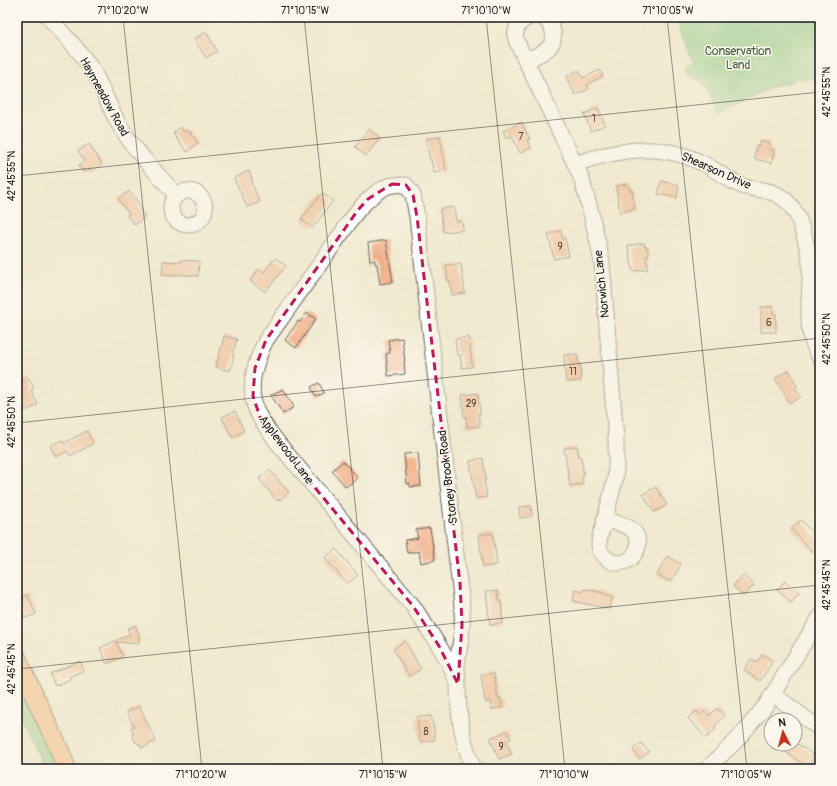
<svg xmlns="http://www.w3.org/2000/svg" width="837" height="786" font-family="Pangolin,sans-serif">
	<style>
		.green { fill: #84c780; stroke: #50724e }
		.building { fill: #f1ab83 }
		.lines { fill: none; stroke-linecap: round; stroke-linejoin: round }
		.minor-casing { stroke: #66645b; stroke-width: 17 }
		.major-casing { stroke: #66645b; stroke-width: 20 }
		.minor { stroke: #fff; stroke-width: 15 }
		.major { stroke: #fabb8b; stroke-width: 18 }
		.marked { fill: none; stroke: #c2185b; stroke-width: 3; stroke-dasharray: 8 5; stroke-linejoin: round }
		.ticks { fill: none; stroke: #1c1c1c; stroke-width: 1; stroke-opacity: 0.45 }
		.labels { text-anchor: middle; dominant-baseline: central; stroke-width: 3; stroke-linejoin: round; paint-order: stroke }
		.number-label { font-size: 10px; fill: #514036 }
		.park-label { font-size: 12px; fill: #466044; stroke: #fbf7ec }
		.street-label { font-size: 12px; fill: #1c1c1c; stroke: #fbf7ec }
		.neatline { fill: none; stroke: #1c1c1c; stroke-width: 1.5 }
		.ticks-label { font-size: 10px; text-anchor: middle; fill: #1c1c1c }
	</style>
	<rect width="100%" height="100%" fill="#fbf7ec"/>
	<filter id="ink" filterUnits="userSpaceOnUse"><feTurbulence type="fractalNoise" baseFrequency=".025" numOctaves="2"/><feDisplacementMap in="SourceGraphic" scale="8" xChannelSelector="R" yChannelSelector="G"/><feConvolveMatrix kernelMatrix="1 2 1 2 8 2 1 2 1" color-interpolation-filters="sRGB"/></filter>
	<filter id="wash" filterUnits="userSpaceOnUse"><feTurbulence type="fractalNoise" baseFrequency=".012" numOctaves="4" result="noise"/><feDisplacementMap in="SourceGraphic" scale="16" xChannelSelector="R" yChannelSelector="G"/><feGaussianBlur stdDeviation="0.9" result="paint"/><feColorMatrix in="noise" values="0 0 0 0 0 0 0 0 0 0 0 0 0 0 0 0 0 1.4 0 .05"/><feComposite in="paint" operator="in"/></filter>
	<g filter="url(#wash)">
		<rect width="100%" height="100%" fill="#f0e9cf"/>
		<!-- green -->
		<path class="green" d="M677 17H820V63L817 65 820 66V75C810 81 806 80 796 78L787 84H778L718 114 703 82 686 74V67L694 62 688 48Z
			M17 672 59 769H44L17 709Z"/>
		<g id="blocks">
			<!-- building -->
			<path class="building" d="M206 32 217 51 206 58 194 39Z
				M579 70 583 78 600 70 603 76 587 85 589 89 575 95 566 77Z
				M598 108 605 125 591 131 584 114Z
				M521 122 530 139 527 140 531 148 520 153 512 136 506 138 503 131Z
				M180 127 184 132 187 129 198 143 187 152 173 134Z
				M369 129 380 138 366 156 355 147Z
				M440 136 446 171 434 173 431 160H430L426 139Z
				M760 141 770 143 769 149 774 150 772 163 754 159 756 146H759Z
				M89 144 102 164 92 172 90 169 84 173 79 165 85 161 78 151Z
				M249 171 253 181 251 182 260 202 247 207 234 178Z
				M661 181 679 185 677 198 658 194Z
				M628 184 630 191 632 190 635 209 620 212 616 186Z
				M129 191 141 206 139 208 145 217 135 225 127 216 129 214 118 199Z
				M322 193 333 201 312 228 301 219Z
				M454 207 456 221H462L463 230 443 232 440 209Z
				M561 231 563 239 565 238 569 256 554 259 548 234Z
				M386 240 393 282 380 284 377 264H375V260L370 261 368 243Z
				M644 243 645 247H647L649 256H646L648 269 633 271 628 246Z
				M275 258 286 266 265 292 250 281 259 269 264 272Z
				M181 260 199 261 198 276 174 274V276L162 275 163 261 181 262Z
				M461 264 465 293 452 295 450 281H448L446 265Z
				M761 307H773V314H776V332H761Z
				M307 313 316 319 296 348 285 340 298 321 300 322Z
				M224 336 237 339 232 355H234L230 371 216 367Z
				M469 337 472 367 462 368 460 355H457L455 339Z
				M402 338 405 361H404L405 374 388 376 386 354 390 353 388 340Z
				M577 354 578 363H580L581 381 566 382 564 355Z
				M789 370 797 386 795 388 801 397 790 403 775 378Z
				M29 378 34 388 31 390 38 405 25 411 18 395 22 393 17 384Z
				M319 383 324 393 316 397 311 387Z
				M283 389 294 407 283 414 271 395Z
				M478 393 480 414H478L480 426 467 427 466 417H464L462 395Z
				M235 411 244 431 232 437 222 417Z
				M87 431 93 444 70 456 67 451 56 457 50 446 62 440 64 443Z
				M577 446 579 457H581L582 464 584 476H582L583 484 570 486 564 448Z
				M418 453 421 486 410 487V483L407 484 404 454Z
				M483 458 486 480H484L487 497 476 498 470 461Z
				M343 461 358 478 346 487 332 471Z
				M270 470 289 493 280 500 279 499 277 501 259 479Z
				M656 487 667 505 654 512 643 494Z
				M531 506 532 516 520 518 519 507Z
				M801 520 820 541V547L814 553 812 551 791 529Z
				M430 528 435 560 421 563 419 551 407 553 405 540 418 538 416 530Z
				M493 533 497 565 483 567 479 535Z
				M336 549 358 575 347 584 325 558Z
				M667 556 681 564 671 582 657 575Z
				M743 575 754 585 744 596 733 586Z
				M785 581 799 593 791 602 777 590Z
				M584 589 604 593V595L612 597 609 609 573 601 575 590 583 592Z
				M498 590 499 601H501L503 623 490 625 486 591Z
				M28 595 36 614 25 618 23 613 21 614 17 606V600Z
				M135 625 139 635V644L116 642 123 657 107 664 100 648 130 634 127 629Z
				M405 641 421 669 409 676 393 649Z
				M762 654 773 661 760 681 744 670 751 659 757 662Z
				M80 661 84 670 69 677 71 679 55 686 50 674Z
				M494 673 498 699 501 698 502 708 491 709 490 701 485 702 481 675Z
				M139 706 156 741 142 748 139 743 138 744 137 742 136 743 132 735 134 734 131 727 134 726 127 712Z
				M717 708 724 716 714 727 716 729 706 738 688 718 696 711 700 715 705 711 709 716Z
				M431 716 432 723H433L435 740 420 742 417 717Z
				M507 731 511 739 506 741 512 754 499 759 490 738Z
				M641 743 649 752 640 759 633 749Z
				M775 744H798L815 756 807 767Z"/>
		</g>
	</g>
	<g filter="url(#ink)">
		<use href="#blocks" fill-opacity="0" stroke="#66645b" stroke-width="1"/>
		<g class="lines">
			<defs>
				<path id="minor" d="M48 17C63 34 81 51 93 71 105 92 111 114 125 134 139 156 159 175 176 195
					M529 17C519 21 514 29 516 40L575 164 581 177 589 205 599 247 602 263 616 439C616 452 617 466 615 479 611 495 607 511 603 527 601 532 599 539 599 545 600 555 610 564 620 563 631 562 639 552 638 541 636 525 617 523 604 520
					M526 60C532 57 540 55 546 50 559 41 554 23 541 17
					M575 164C618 149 660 142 702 163 716 169 727 180 742 186 750 189 760 189 768 191 797 199 802 226 808 251 811 261 810 270 810 281 809 308 805 334 820 358
					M171 208a17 17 0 1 1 34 0a17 17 0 1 1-34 0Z
					M458 684 450 665 439 646 413 606 278 443C270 432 260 421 256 409 247 387 256 360 266 340L358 210C366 201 382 185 394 185 398 184 402 185 406 185L413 195 417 217 461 597C462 606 463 615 462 625 462 639 458 653 457 667 457 673 458 679 458 686 458 715 462 742 474 769
					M773 694 820 729
					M707 769 738 739 766 705 820 617"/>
				<path id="major" d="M17 658 60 751 67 769"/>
			</defs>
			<!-- minor casing -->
			<use href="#minor" class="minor-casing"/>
			<!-- major casing -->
			<use href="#major" class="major-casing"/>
			<!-- minor -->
			<use href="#minor" class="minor"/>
			<!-- major -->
			<use href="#major" class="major"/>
		</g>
	</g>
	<!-- marked area -->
	<path d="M0 0H837V786H0ZM392 184 406 185 413 195 417 217 460 583 462 624 458 684 439 646 413 606 278 443 261 420 253 396 255 368 266 340 358 210 368 199Z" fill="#f0e9cf" fill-opacity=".55" fill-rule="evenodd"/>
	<path class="marked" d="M392 184 406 185 413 195 417 217 460 583 462 624 458 684 439 646 413 606 278 443 261 420 253 396 255 368 266 340 358 210 368 199Z"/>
	<!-- ticks -->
	<path class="ticks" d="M123 17 202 769M304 17 383 769M486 17 565 769M667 17 747 769M17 176 820 92M17 423 820 338M17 669 820 585M17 741 20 769"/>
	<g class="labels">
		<!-- number labels -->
		<g class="number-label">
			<text x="594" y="119">1</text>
			<text x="521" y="137">7</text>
			<text x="560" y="247">9</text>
			<text x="769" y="323">6</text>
			<text x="573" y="372">11</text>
			<text x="471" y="404">29</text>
			<text x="426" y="732">8</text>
			<text x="501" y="747">9</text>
		</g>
		<!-- park labels -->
		<g class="park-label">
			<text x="738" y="51">Conservation<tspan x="738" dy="14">Land</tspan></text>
		</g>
		<!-- street labels -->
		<g class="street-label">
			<text transform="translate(104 97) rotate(61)">Haymeadow Road</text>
			<text transform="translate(716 171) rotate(24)">Shearson Drive</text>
			<text transform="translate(602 284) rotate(-96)">Norwich Lane</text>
			<text transform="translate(286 450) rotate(53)">Applewood Lane</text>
			<text transform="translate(448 477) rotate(-97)">Stoney Brook Road</text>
		</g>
	</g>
	<!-- margin -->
	<rect width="837" height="786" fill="none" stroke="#fbf7ec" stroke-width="44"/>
	<!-- north arrow -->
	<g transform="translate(783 732) rotate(354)"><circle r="19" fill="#fbf7ec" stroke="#a29f99"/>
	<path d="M0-3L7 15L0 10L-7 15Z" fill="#c8321e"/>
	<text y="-6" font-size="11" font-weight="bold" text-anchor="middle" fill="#1c1c1c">N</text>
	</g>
	<rect x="22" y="22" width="793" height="742" class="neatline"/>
	<g class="ticks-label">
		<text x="123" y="14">71°10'20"W</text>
		<text x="305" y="14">71°10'15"W</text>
		<text x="486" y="14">71°10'10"W</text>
		<text x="668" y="14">71°10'05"W</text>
		<text transform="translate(826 92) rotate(-90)" y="4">42°45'55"N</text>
		<text transform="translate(11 176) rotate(-90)" y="4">42°45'55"N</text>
		<text transform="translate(826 339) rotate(-90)" y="4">42°45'50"N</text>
		<text transform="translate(11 422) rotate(-90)" y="4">42°45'50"N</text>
		<text transform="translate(826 585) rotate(-90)" y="4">42°45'45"N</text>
		<text transform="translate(11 669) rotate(-90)" y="4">42°45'45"N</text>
		<text x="201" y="778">71°10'20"W</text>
		<text x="383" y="778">71°10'15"W</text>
		<text x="564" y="778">71°10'10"W</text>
		<text x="746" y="778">71°10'05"W</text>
	</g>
</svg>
